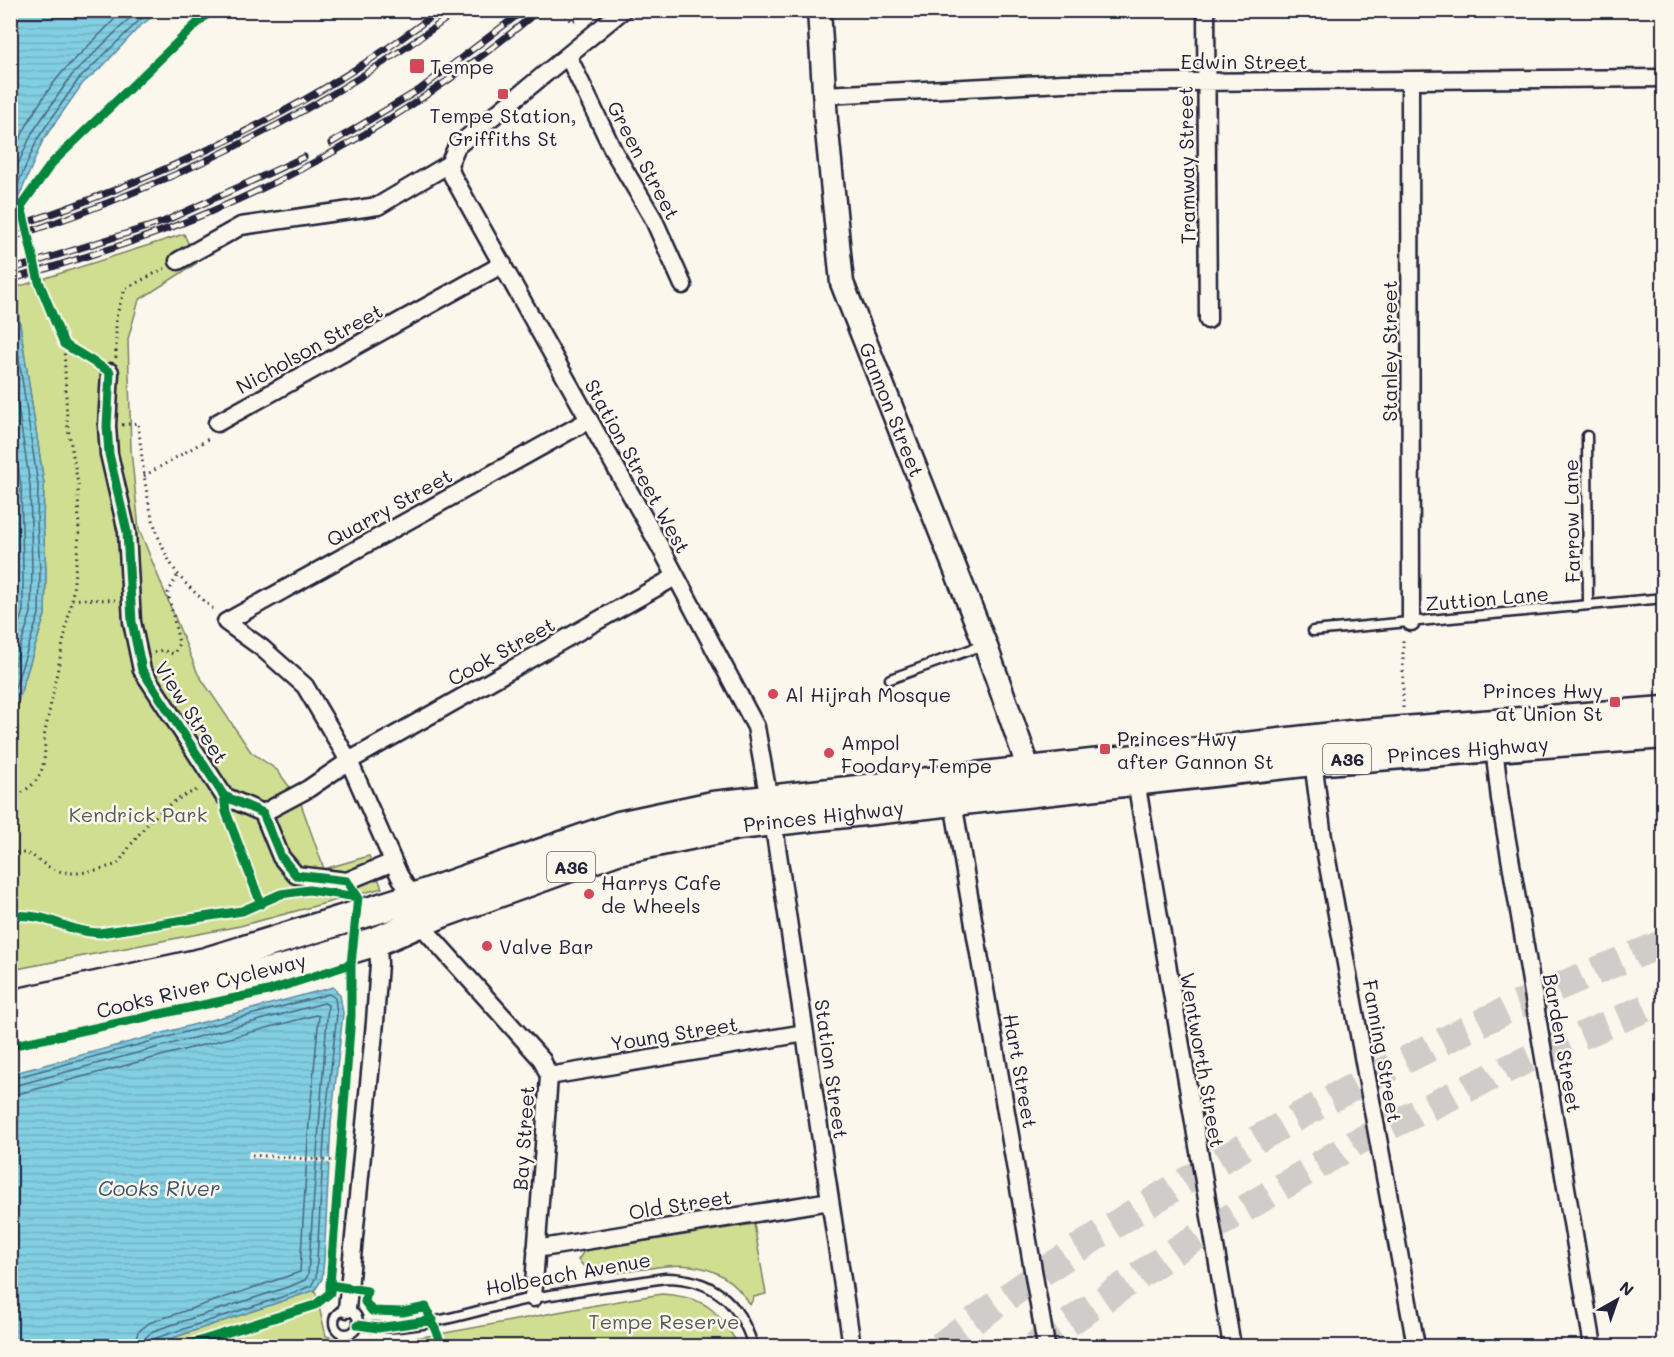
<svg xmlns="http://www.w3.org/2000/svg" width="1674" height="1357" font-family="Mali,sans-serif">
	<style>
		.green { fill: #d0de91; stroke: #798066; stroke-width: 1.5 }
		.water { fill: url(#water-rules); stroke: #5c899f; stroke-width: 1.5 }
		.pier { fill: #fbf7ec }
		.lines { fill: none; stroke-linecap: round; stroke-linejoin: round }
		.shore { stroke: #48677e; stroke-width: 1.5 }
		.highway-tunnel { stroke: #d0ccc9; stroke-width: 28; stroke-dasharray: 28 14; stroke-linecap: butt }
		.lane-casing { stroke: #22223b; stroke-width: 13 }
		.street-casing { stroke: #22223b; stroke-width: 21 }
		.secondary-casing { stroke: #22223b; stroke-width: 27 }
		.highway-casing { stroke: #22223b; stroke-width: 33 }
		.path { stroke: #22223b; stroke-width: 3; stroke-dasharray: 1.5 4.5; stroke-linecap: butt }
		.lane { stroke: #fbf7ec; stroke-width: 8 }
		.street { stroke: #fbf7ec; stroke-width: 16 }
		.secondary { stroke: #fbf7ec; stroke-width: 22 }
		.highway { stroke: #fbf7ec; stroke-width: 28 }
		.rail-casing { stroke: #22223b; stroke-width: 7 }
		.rail { stroke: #fbf7ec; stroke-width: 4.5; stroke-dasharray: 14; stroke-linecap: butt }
		.cycleway-casing { stroke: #fbf7ec; stroke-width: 13 }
		.cycleway { stroke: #00873e; stroke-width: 9 }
		.poi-dot { fill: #d1495b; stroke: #fbf7ec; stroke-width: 2 }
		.labels { text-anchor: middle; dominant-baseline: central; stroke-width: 5; stroke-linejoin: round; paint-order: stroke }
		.shield { fill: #fbf7ec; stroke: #636270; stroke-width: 1.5 }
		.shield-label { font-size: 18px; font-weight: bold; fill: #22223b }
		.street-label { font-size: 20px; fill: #22223b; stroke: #fbf7ec }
		.poi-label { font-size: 20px; fill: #22223b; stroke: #fbf7ec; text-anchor: start }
		.park-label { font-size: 20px; fill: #565a55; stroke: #fbf7ec }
		.water-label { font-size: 21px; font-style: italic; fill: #3f566d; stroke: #fbf7ec }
	</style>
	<defs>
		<pattern id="water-rules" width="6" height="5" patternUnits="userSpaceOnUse" patternTransform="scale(1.5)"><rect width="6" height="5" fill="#82cee2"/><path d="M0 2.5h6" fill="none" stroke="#70b1c3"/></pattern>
	</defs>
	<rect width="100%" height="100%" fill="#fbf7ec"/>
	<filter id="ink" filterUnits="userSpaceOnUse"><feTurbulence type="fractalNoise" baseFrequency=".0167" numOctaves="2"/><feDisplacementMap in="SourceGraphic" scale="12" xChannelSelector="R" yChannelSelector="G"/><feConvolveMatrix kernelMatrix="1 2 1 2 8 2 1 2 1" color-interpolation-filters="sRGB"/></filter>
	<g filter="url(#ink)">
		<!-- green -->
		<path class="green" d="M184 234 197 263 139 300 128 339 131 450 139 529 198 674 251 752 277 770 300 801 324 869 369 856 382 888 240 926 11 970V723L45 615 46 570 43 523 44 484 18 311 17 287Z
			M754 1224 766 1294 754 1297 750 1305C700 1222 608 1302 578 1260L584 1251Z
			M315 1290 326 1336 360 1346H149Z
			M662 1294C706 1297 717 1309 739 1346H365C465 1332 563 1309 662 1294Z"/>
		<!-- water -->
		<path class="water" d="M13 10 160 11 140 26 103 66 83 83 43 140 16 204 14 244 18 311 44 484 43 523 46 570 45 615 11 723Z
			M333 987 340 995 343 1013 331 1124 324 1260 322 1279 315 1290 149 1346H11V1074Z"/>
		<!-- pier -->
		<path class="pier" d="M249 1151 333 1159 332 1163 248 1158Z"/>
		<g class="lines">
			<!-- shore -->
			<path class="shore" d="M10 160C24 128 43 93 67 67 86 48 105 30 123 10
				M10 182 32 133 72 75 138 10
				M10 202 38 138 78 80 150 10
				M10 277 12 312 38 485 37 523 40 570 39 614 10 703
				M10 355 30 485 32 570 31 613 10 679
				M10 416 21 486 23 570V611L10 649
				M10 1079 329 994 335 998 337 1014 325 1123 316 1277 311 1286 291 1294 156 1338 151 1346
				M10 1087 324 1003 328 1005 308 1275 305 1280 288 1287 153 1331 146 1337 143 1346
				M10 1096 316 1015 319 1016 309 1122 300 1272 149 1323 138 1332 134 1346"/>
			<!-- highway-tunnel -->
			<path class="highway-tunnel" d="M940 1346C1114 1214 1308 1105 1505 1011 1557 986 1611 965 1664 943
				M1034 1346 1184 1245 1357 1142 1528 1059 1664 1000"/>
			<defs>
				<path id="lane" d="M1587 436 1588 605
					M1313 631 1664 598
					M890 679 983 645
					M334 1322a12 12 0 1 1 24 0a12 12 0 1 1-24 0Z
					M358 1325C413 1336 480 1307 534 1298 577 1290 621 1285 665 1278 712 1278 740 1302 753 1346
					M341 1346 344 1334"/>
				<path id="street" d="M1206 10 1208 320
					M568 56 614 152 653 218 683 285
					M1410 81 1411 622
					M824 95 1063 83 1664 78
					M449 164 452 175 663 552 756 727 775 834 852 1346
					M178 261 241 226 378 206 449 164 457 146 623 10
					M110 372 107 426 109 454 127 532 132 622 142 670 224 796 263 813 281 857 296 875 347 881 393 862
					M217 423 503 264
					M1494 747 1500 799 1593 1346
					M1313 761 1323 838 1416 1346
					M1136 781 1232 1346
					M953 802 1046 1346
					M263 813 308 789 349 761 675 577
					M413 898 399 875 349 761 305 686 262 648 226 622 589 420
					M419 923 542 1060 549 1076 533 1298
					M549 1076 805 1033
					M536 1249 830 1201
					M347 1309 375 1022 379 963 377 934"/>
				<g id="secondary">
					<path id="s1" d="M819 10 826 121 842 283 985 644 1023 752 1031 786"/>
				</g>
				<g id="highway">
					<path d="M10 1005 206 962 413 898 619 826 713 806 1351 735 1664 711"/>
					<path id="s2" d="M10 1029 288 968 377 941 442 913 617 850 738 825 1313 761 1664 734"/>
				</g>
			</defs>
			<!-- lane casing -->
			<use href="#lane" class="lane-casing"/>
			<!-- street casing -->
			<use href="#street" class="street-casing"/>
			<!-- secondary casing -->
			<use href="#secondary" class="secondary-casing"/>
			<!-- highway casing -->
			<use href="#highway" class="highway-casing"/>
			<!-- path -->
			<path class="path" d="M413 10 420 20
				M568 10 565 13 572 22 587 10
				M116 358V317L125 289 165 268
				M122 425 138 423C144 474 147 530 177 573 187 587 203 599 216 612
				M144 476 210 438
				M72 599 115 600
				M154 653 162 650 174 654 179 643 168 593 178 574
				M1403 708V636
				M10 806C16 795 26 791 34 783 45 771 46 751 44 737L72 599 79 536 78 484 67 422 64 344
				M10 852C39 853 32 859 53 869 76 878 96 870 118 864 140 830 161 803 200 789
				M252 1155 339 1161"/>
			<!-- lane -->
			<use href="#lane" class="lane"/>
			<!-- street -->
			<use href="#street" class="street"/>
			<!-- secondary -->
			<use href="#secondary" class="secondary"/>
			<!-- highway -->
			<use href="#highway" class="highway"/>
			<defs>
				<path id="rail" d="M331 143 419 90 524 10
					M10 228C163 177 312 109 440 10
					M10 238C170 185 323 112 458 10
					M10 270 163 222 304 157
					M10 280C78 259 147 239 212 211 330 161 441 93 539 10"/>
			</defs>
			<!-- rail casing -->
			<use href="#rail" class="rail-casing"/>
			<!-- rail -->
			<use href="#rail" class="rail"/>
			<defs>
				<path id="cycleway" d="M224 796 226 812 261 904
					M10 916C49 912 64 932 100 933L242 911 281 894 309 890 358 897
					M351 964V1016L330 1285 367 1291 365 1302 372 1311 403 1312 426 1307 442 1346
					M10 1046 268 991 351 964 358 897 347 881 296 875 281 857 263 813 224 796 142 670 132 622 127 532 109 454 107 426 110 372 64 344 39 282 21 206 52 163 211 10
					M358 1325 378 1328 433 1320
					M184 1346 315 1305 330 1293V1285"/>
			</defs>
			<!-- cycleway casing -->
			<use href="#cycleway" class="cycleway-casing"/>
			<!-- cycleway -->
			<use href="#cycleway" class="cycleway"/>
		</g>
	</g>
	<!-- markers -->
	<g class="poi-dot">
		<rect x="409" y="58" width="16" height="16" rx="3"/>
		<rect x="497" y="88" width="12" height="12" rx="3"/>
		<circle cx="773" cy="694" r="6"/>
		<rect x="1609" y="696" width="12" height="12" rx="3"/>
		<rect x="1099" y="743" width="12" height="12" rx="3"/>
		<circle cx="829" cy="753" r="6"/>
		<circle cx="589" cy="894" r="6"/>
		<circle cx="487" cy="946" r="6"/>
	</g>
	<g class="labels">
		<!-- shield labels -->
		<g class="shield">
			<rect x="1323" y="744" width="48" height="30" rx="4.5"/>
			<rect x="547" y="852" width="48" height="30" rx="4.5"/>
		</g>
		<g class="shield-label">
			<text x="1347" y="759">A36</text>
			<text x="571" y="867">A36</text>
		</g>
		<!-- street labels -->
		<g class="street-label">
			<text x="1244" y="61">Edwin Street</text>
			<text transform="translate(644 160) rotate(62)">Green Street</text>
			<text transform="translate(1186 165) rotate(-91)">Tramway Street</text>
			<text transform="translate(309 348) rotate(-29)">Nicholson Street</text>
			<text transform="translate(1389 351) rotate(-90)">Stanley Street</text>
			<text stroke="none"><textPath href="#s1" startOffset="410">Gannon Street</textPath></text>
			<text transform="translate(638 466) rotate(61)">Station Street West</text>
			<text transform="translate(389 507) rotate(-29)">Quarry Street</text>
			<text transform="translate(1571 521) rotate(-91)">Farrow Lane</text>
			<text transform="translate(1487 598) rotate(-5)">Zuttion Lane</text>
			<text transform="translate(501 651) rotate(-29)">Cook Street</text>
			<text transform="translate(192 712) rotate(57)">View Street</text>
			<text stroke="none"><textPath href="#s2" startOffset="1492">Princes Highway</textPath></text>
			<text stroke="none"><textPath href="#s2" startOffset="844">Princes Highway</textPath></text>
			<text transform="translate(201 985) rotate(-14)">Cooks River Cycleway</text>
			<text transform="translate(674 1033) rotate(-9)">Young Street</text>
			<text transform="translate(1563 1043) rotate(80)">Barden Street</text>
			<text transform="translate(1383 1051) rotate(80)">Fanning Street</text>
			<text transform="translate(1203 1060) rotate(80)">Wentworth Street</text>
			<text transform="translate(832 1069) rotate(82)">Station Street</text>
			<text transform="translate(1021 1071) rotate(80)">Hart Street</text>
			<text transform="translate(523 1138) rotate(-86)">Bay Street</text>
			<text transform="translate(680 1204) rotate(-9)">Old Street</text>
			<text transform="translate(568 1273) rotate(-10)">Holbeach Avenue</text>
		</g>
		<!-- poi labels -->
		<g class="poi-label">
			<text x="430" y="66">Tempe</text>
			<text x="503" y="115" text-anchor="middle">Tempe Station,<tspan x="503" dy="23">Griffiths St</tspan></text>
			<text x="1603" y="690" text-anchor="end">Princes Hwy<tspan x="1603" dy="23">at Union St</tspan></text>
			<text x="785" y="694">Al Hijrah Mosque</text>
			<text x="1117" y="738">Princes Hwy<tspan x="1117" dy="23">after Gannon St</tspan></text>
			<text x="841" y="742">Ampol<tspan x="841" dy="23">Foodary Tempe</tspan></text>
			<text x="601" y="882">Harrys Cafe<tspan x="601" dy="23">de Wheels</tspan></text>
			<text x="499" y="946">Valve Bar</text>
		</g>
		<!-- park labels -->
		<g class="park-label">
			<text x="138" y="814">Kendrick Park</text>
			<text x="664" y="1321">Tempe Reserve</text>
		</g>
		<!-- water labels -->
		<g class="water-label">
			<text x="159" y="1187">Cooks River</text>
		</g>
	</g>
	<!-- margin -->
	<rect width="1674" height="1357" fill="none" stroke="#fbf7ec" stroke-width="36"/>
	<rect x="18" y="18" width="1638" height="1321" fill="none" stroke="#22223b" stroke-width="2" filter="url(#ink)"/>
	<!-- north arrow -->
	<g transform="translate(1617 1300) rotate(40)" stroke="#fbf7ec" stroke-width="4.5" paint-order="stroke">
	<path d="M0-4.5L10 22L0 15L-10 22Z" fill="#22223b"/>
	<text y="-9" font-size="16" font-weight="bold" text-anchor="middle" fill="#22223b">N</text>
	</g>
</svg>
